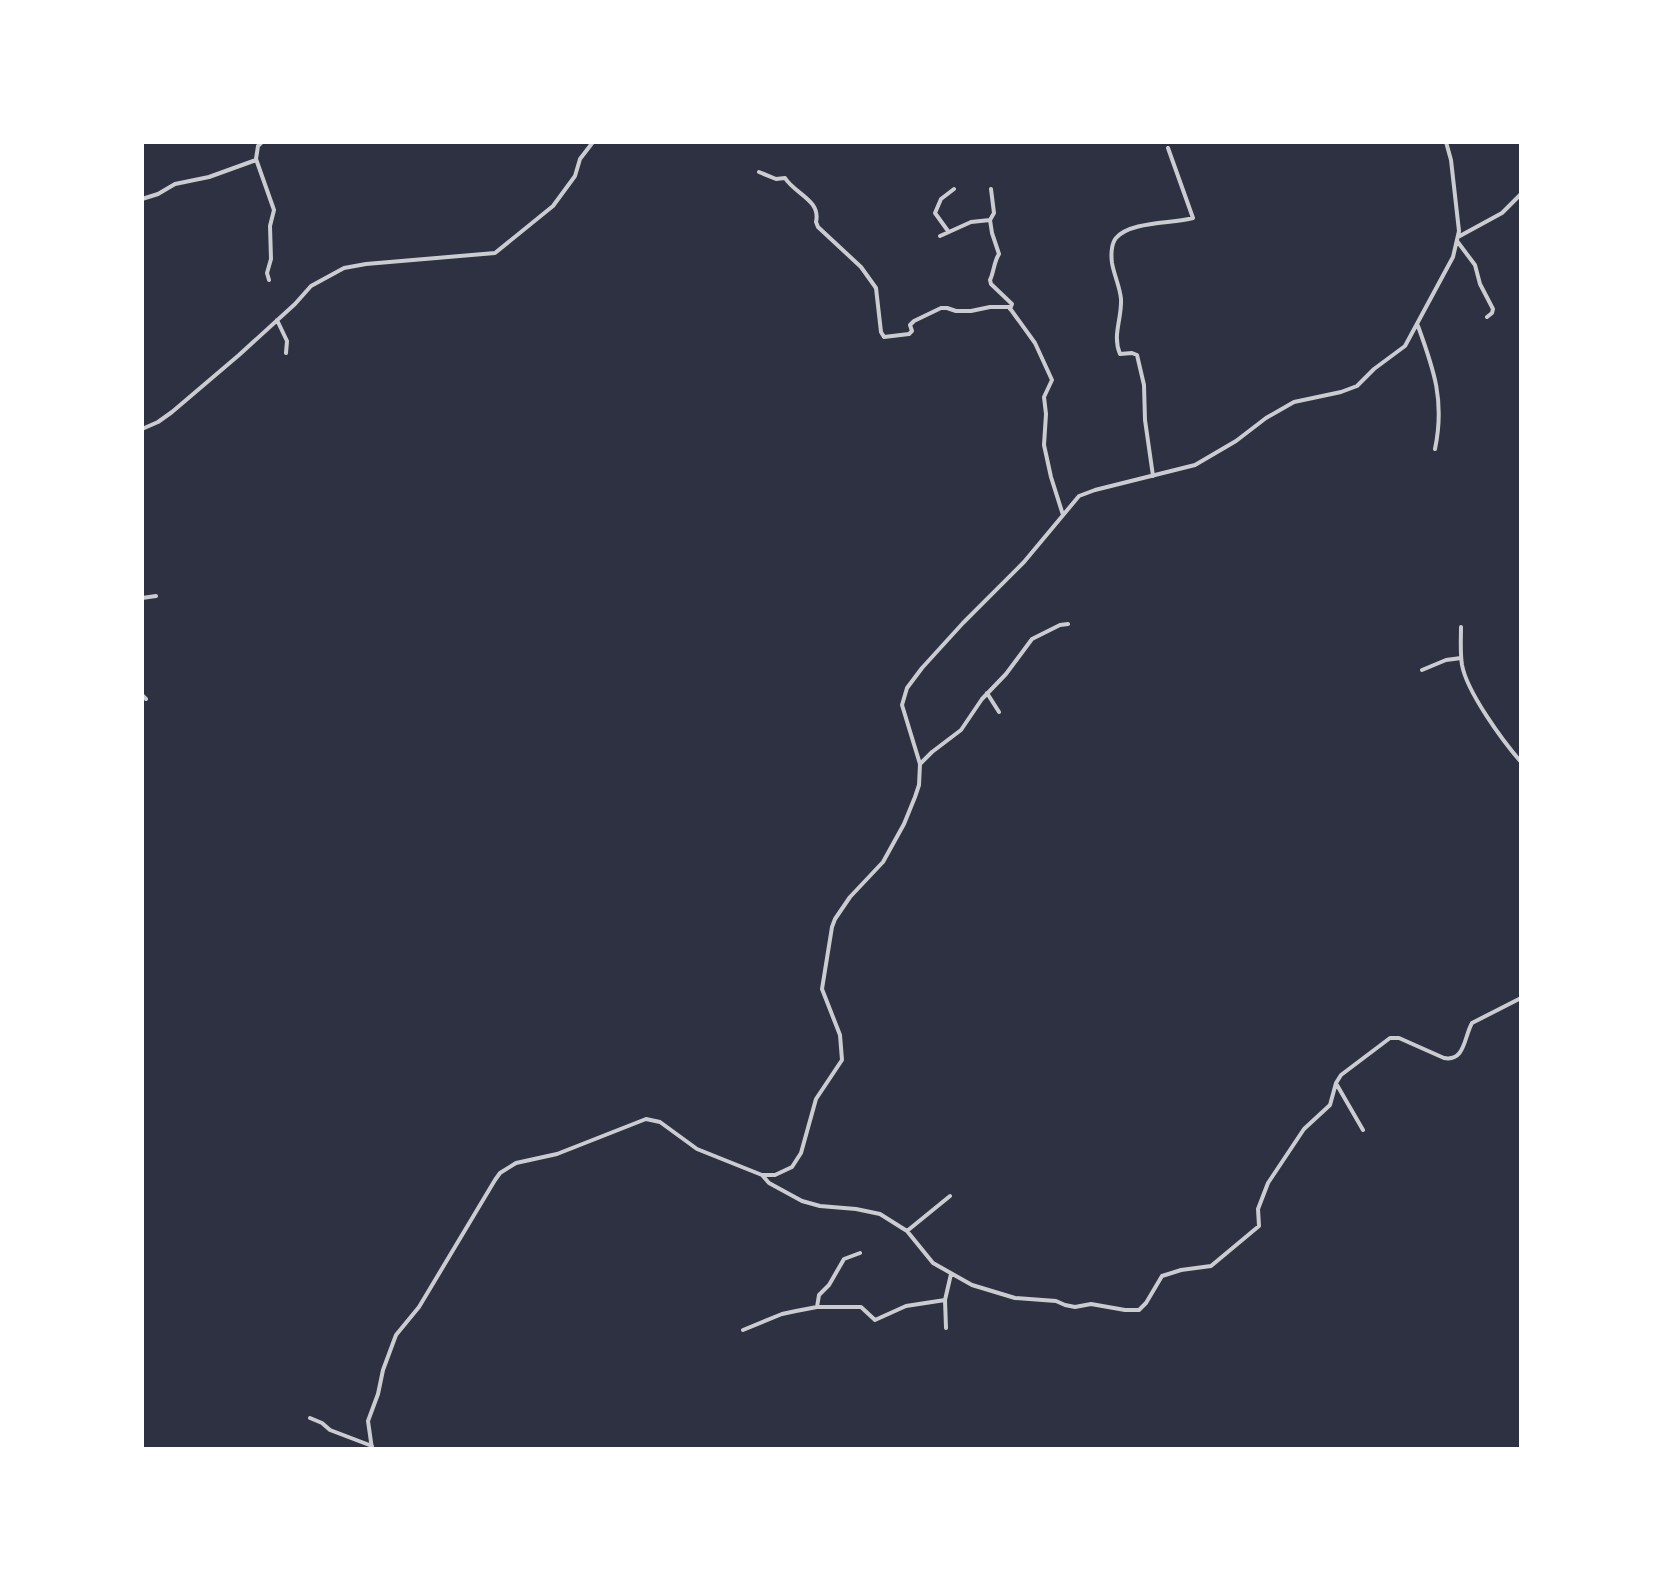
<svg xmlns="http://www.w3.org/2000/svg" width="1663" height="1591" font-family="'Asap Condensed',sans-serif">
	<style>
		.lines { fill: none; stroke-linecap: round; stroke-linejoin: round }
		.minor { stroke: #caccd0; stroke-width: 4 }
	</style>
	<rect width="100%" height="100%" fill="#2d3142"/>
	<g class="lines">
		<!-- minor -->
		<path class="minor" d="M262 142 258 146 256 159 274 210 270 226 271 259 267 273 269 280
			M759 172 776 179 785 178C795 194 821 200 816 222L818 227 861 267 876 288 881 332 884 337 909 334 912 331 910 325 914 321 941 308H947L956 311H971L990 307H1009L1035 343 1052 380 1044 397 1046 414 1044 445 1051 477 1063 515
			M142 199 158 194 175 184 209 177 256 160
			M990 220 994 213 991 189
			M948 231 935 213 941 199 954 189
			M940 236 971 222 990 220 992 233 999 254C994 261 994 272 990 280L991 284 1012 304 1010 309
			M1458 237 1502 213 1521 194
			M1457 241 1475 265 1480 284 1493 309 1492 313 1487 317
			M277 320 287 341 286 353
			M1418 326C1434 370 1445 401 1435 449
			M142 335V336
			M142 429 158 422 172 412 239 355 295 304 311 286 344 268 366 264 495 253 553 206 575 176 580 159 593 142
			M1153 476 1145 420 1144 385 1137 355 1132 353 1120 354C1112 335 1122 319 1121 299 1120 287 1114 275 1112 263 1111 256 1111 244 1116 238 1131 221 1172 224 1193 218L1168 148
			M142 598 156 596
			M1461 627C1461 639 1460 652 1462 665 1467 692 1502 740 1521 762
			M1422 670 1446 660 1461 658
			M987 693 999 712
			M142 695 146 699
			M920 764 932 752 961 730 982 699 1006 674 1032 639 1060 625 1068 624
			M1337 1085 1363 1130
			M762 1175 769 1183 802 1201 820 1206 856 1209 880 1214 907 1231 933 1263 972 1285 1015 1298 1056 1301 1065 1305 1075 1307 1091 1304 1125 1310H1139L1146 1303 1162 1276 1181 1270 1211 1266 1259 1226 1258 1209 1268 1183 1304 1129 1330 1105 1336 1083 1341 1075 1390 1038H1399L1444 1058C1465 1062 1464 1037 1472 1023L1521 998
			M907 1231 950 1196
			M817 1307 819 1295 829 1285 844 1259 860 1253
			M946 1328 945 1300 951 1274
			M743 1330 782 1314 796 1311 817 1307H861L875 1320 906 1306 945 1300
			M310 1418 322 1423 330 1430 372 1446
			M372 1449 368 1421 378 1394 383 1370 396 1335 419 1307 495 1180 500 1173 516 1163 557 1154 646 1119 660 1122 697 1149 762 1175H775L792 1167 801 1153 816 1099 842 1060 840 1035 822 989 832 927 835 919 850 897 883 862 904 824 915 797 919 785 920 764 902 705 907 688 922 668 963 623 1024 562 1079 496 1095 490 1195 465 1236 441 1266 418 1294 402 1341 392 1357 386 1374 369 1405 346 1453 257 1459 231 1451 160 1446 142"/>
	</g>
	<!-- border -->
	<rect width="1663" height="1591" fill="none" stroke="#ffffff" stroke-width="288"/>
</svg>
